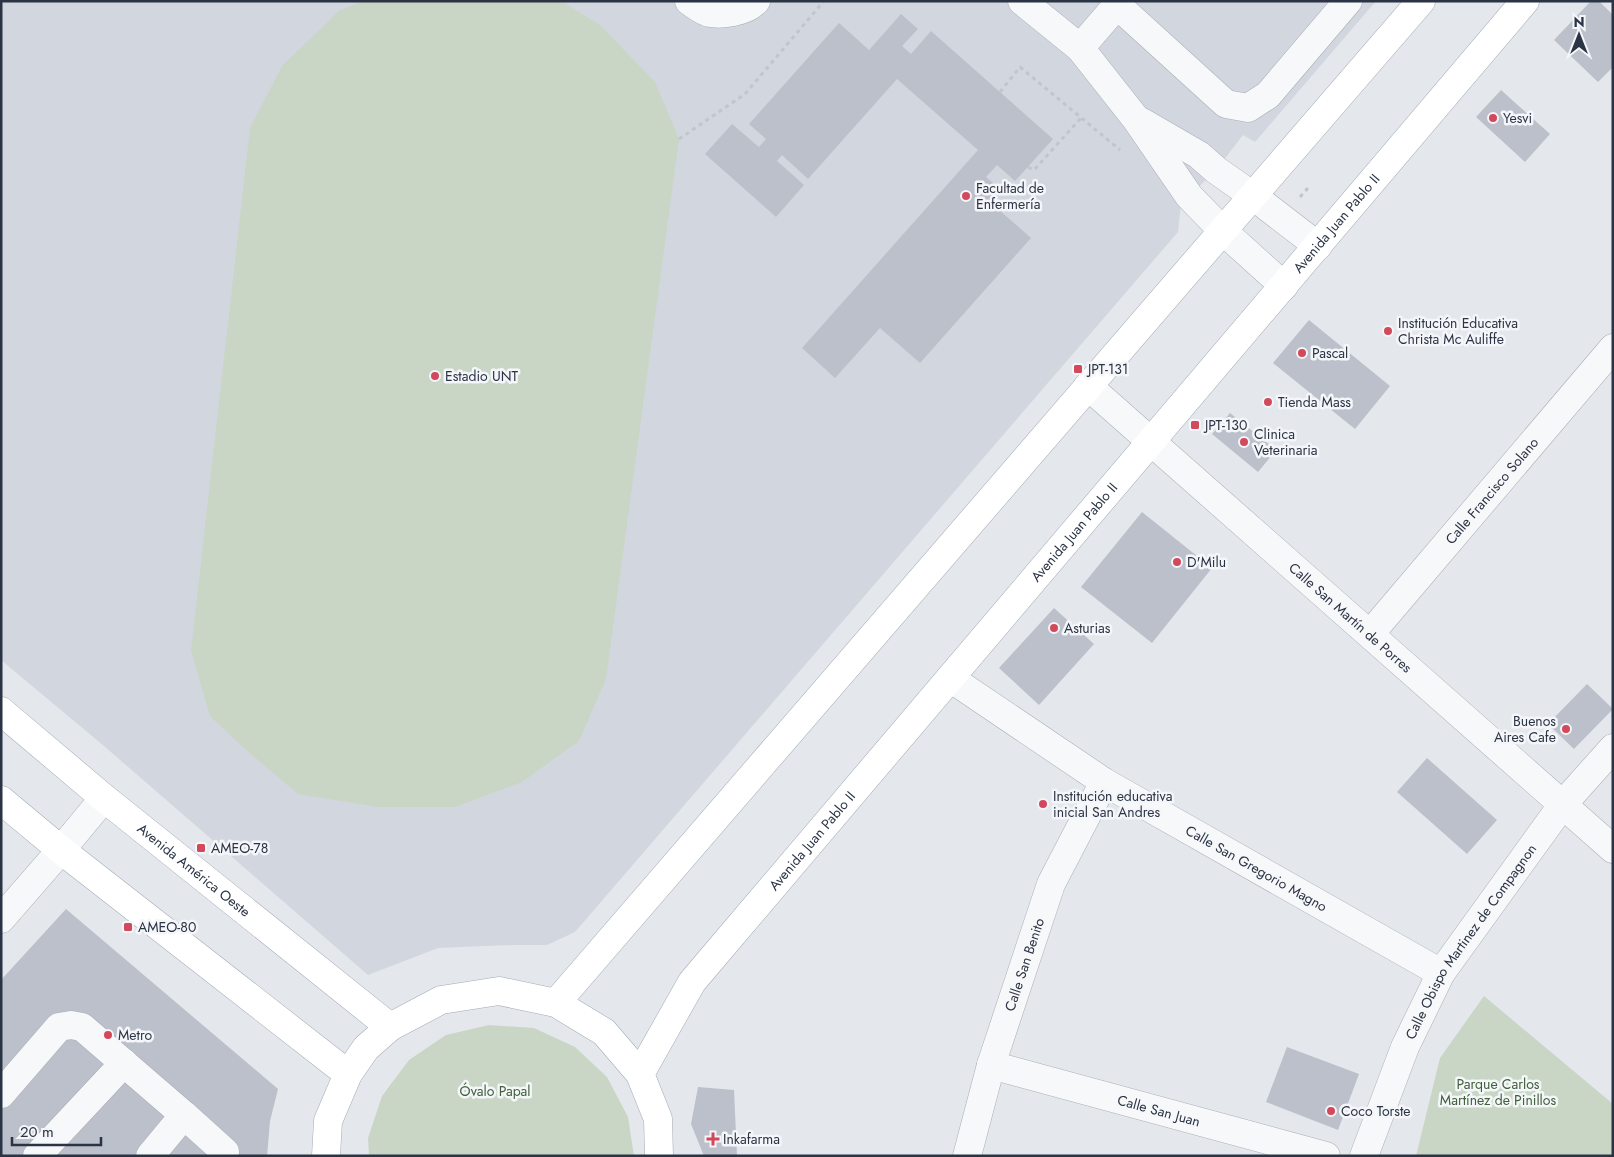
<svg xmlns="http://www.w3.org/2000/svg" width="1614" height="1157" font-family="Jost,sans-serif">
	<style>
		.built { fill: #d2d6de }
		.green { fill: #c9d6c5 }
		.building { fill: #bbc0ca }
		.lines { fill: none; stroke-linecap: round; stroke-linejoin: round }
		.minor-casing { stroke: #a9aeb7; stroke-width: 29 }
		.major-casing { stroke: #a3abb8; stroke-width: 29 }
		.path { stroke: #c2c5cb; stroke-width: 3; stroke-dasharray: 4 4; stroke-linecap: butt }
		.minor { stroke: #f7f8fa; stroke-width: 28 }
		.major { stroke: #fff; stroke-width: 28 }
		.poi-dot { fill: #d1495b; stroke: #f4f6f9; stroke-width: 2 }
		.labels { text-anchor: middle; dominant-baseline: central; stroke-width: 5; stroke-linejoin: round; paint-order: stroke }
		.poi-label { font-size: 14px; fill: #2b3445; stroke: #f4f6f9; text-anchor: start }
		.street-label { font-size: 14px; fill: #2b3445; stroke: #f4f6f9 }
		.park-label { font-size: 14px; fill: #3f6138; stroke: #f4f6f9 }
	</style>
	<rect width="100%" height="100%" fill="#e4e7ec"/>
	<!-- built -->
	<path class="built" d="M1 1H1376L1255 142 1243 135 1216 170 1181 204 1178 232 575 932 547 945H512L438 948 368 975 104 746 1 660Z"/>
	<!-- green -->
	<path class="green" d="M362 1H561L600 25 655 82 679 139 606 679 579 741 522 782 455 807H377L298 794 244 748 210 716 191 651 250 128 282 66 339 11Z
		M1484 996 1613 1104V1156H1416L1440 1058Z
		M489 1025 534 1028 575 1047 607 1077 628 1117 634 1156H369L368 1138 382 1096 409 1060 446 1035Z"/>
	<!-- building -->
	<path class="building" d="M1591 1H1599L1613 15V67L1598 82 1554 40Z
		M901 14 918 29 902 46 911 54 931 31 1053 139 1015 181 997 165 986 177 1001 190 990 202 1031 238 920 363 880 328 835 378 802 348 978 150 897 79 808 179 782 155 777 161 804 185 776 217 705 154 732 124 759 147 766 139 749 124 839 23 869 50Z
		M1501 90 1550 134 1525 162 1476 117Z
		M1309 320 1390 386 1355 429 1273 363Z
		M1230 413 1276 450 1258 472 1212 434Z
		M1142 512 1212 568 1152 643 1081 587Z
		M1054 608 1094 644 1039 705 999 668Z
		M1587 684 1613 709 1574 749 1548 724Z
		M1427 758 1497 820 1467 854 1397 792Z
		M66 909 278 1089 270 1121 267 1156H1V980Z
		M1287 1047 1359 1074 1338 1130 1266 1102Z
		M698 1087 734 1090 737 1156H704L691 1124Z"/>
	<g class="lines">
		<defs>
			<g id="minor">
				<path d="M689 1C695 5 703 12 710 13 723 15 746 12 756 1"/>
				<path d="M1022 1 1080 48 1136 119 1189 196 1223 231 1284 286"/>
				<path d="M1080 48 1117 5 1226 104 1248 108 1268 95 1348 1"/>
				<path d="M1142 122 1199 155 1216 170 1253 196 1318 246"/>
				<path id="s1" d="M1088 386 1613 849"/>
				<path id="s2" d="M1370 634 1613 348"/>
				<path id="s3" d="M950 678 1104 782 1441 973"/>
				<path d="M1 919 61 850 104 798"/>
				<path id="s4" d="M991 1065 1326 1156"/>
				<path d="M1 1094 59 1027 71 1025 82 1027 184 1115 225 1152 222 1156"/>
				<path d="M37 1156 124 1063"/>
				<path d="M150 1156 184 1115"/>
				<path id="s5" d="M967 1156 991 1065 1051 884 1104 782"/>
				<path id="s6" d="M1364 1156 1405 1047 1441 973 1563 804 1613 748"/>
			</g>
			<g id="major">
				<path id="s7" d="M1 711 104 798 390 1027"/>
				<path d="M1 800 61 850 348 1074"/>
				<path d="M556 1003 1421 1"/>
				<path id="s8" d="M640 1074 692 982 1525 1"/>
				<path d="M326 1156 328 1121 348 1074 366 1048 390 1027 441 1000 499 991 556 1003 604 1032 640 1074 658 1119 659 1156"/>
			</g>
		</defs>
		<!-- minor casing -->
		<use href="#minor" class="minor-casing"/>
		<!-- major casing -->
		<use href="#major" class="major-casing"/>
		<!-- path -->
		<path class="path" d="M1000 92 1020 67 1120 150
			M679 139 745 94 824 1
			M1028 167 1034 170 1081 118
			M1300 197 1308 188"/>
		<!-- minor -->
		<use href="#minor" class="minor"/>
		<!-- major -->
		<use href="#major" class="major"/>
	</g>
	<!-- markers -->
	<g class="poi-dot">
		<circle cx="1493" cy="118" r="5"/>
		<circle cx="966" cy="196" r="5"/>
		<circle cx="1388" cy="331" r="5"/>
		<circle cx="1302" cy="353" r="5"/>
		<rect x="1073" y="364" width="10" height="10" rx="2.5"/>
		<circle cx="435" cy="376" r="5"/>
		<circle cx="1268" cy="402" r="5"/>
		<rect x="1190" y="420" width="10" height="10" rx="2.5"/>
		<circle cx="1244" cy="442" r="5"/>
		<circle cx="1177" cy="562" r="5"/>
		<circle cx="1054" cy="628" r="5"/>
		<circle cx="1566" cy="729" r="5"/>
		<circle cx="1043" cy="804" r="5"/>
		<rect x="196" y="843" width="10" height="10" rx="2.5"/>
		<rect x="123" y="922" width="10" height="10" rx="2.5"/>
		<circle cx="108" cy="1035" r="5"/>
		<circle cx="1331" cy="1111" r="5"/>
		<path d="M710.5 1131.5h5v5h5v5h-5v5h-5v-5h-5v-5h5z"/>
	</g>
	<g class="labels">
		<!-- poi labels -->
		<g class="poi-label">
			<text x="1503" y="118">Yesvi</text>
			<text x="976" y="188">Facultad de<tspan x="976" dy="16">Enfermería</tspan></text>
			<text x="1398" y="323">Institución Educativa<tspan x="1398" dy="16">Christa Mc Auliffe</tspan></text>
			<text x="1312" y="353">Pascal</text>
			<text x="1088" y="369">JPT-131</text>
			<text x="445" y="376">Estadio UNT</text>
			<text x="1278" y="402">Tienda Mass</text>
			<text x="1205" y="425">JPT-130</text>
			<text x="1254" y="434">Clinica<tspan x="1254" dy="16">Veterinaria</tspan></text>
			<text x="1187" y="562">D'Milu</text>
			<text x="1064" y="628">Asturias</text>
			<text x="1556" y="721" text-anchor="end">Buenos<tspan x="1556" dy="16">Aires Cafe</tspan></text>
			<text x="1053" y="796">Institución educativa<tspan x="1053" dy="16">inicial San Andres</tspan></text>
			<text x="211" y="848">AMEO-78</text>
			<text x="138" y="927">AMEO-80</text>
			<text x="118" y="1035">Metro</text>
			<text x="1341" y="1111">Coco Torste</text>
			<text x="723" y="1139">Inkafarma</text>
		</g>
		<!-- street labels -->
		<g class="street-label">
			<text stroke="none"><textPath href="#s8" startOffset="1101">Avenida Juan Pablo II</textPath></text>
			<text stroke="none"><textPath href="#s2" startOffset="188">Calle Francisco Solano</textPath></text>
			<text stroke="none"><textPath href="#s8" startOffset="696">Avenida Juan Pablo II</textPath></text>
			<text stroke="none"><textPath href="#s1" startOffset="350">Calle San Martín de Porres</textPath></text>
			<text stroke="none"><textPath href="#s8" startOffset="291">Avenida Juan Pablo II</textPath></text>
			<text stroke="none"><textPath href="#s3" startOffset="361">Calle San Gregorio Magno</textPath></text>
			<text stroke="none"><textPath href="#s7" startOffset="250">Avenida América Oeste</textPath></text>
			<text stroke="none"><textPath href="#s6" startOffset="241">Calle Obispo Martinez de Compagnon</textPath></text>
			<text stroke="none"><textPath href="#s5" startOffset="200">Calle San Benito</textPath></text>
			<text stroke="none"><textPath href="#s4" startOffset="174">Calle San Juan</textPath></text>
		</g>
		<!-- park labels -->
		<g class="park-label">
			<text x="1498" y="1084">Parque Carlos<tspan x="1498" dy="16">Martínez de Pinillos</tspan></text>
			<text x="495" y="1091">Óvalo Papal</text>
		</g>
	</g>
	<!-- border -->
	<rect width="1614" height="1157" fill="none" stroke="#2b3445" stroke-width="5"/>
	<!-- north arrow -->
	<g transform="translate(1579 35)" stroke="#f4f6f9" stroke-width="4" paint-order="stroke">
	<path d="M0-4L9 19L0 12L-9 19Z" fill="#2b3445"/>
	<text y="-8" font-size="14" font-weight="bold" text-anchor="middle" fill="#2b3445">N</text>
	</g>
	<!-- scale -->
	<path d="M12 1137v8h89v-8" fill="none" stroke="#2b3445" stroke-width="2.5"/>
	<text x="20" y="1137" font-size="15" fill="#2b3445" stroke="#f4f6f9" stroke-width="4" paint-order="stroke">20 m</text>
</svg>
